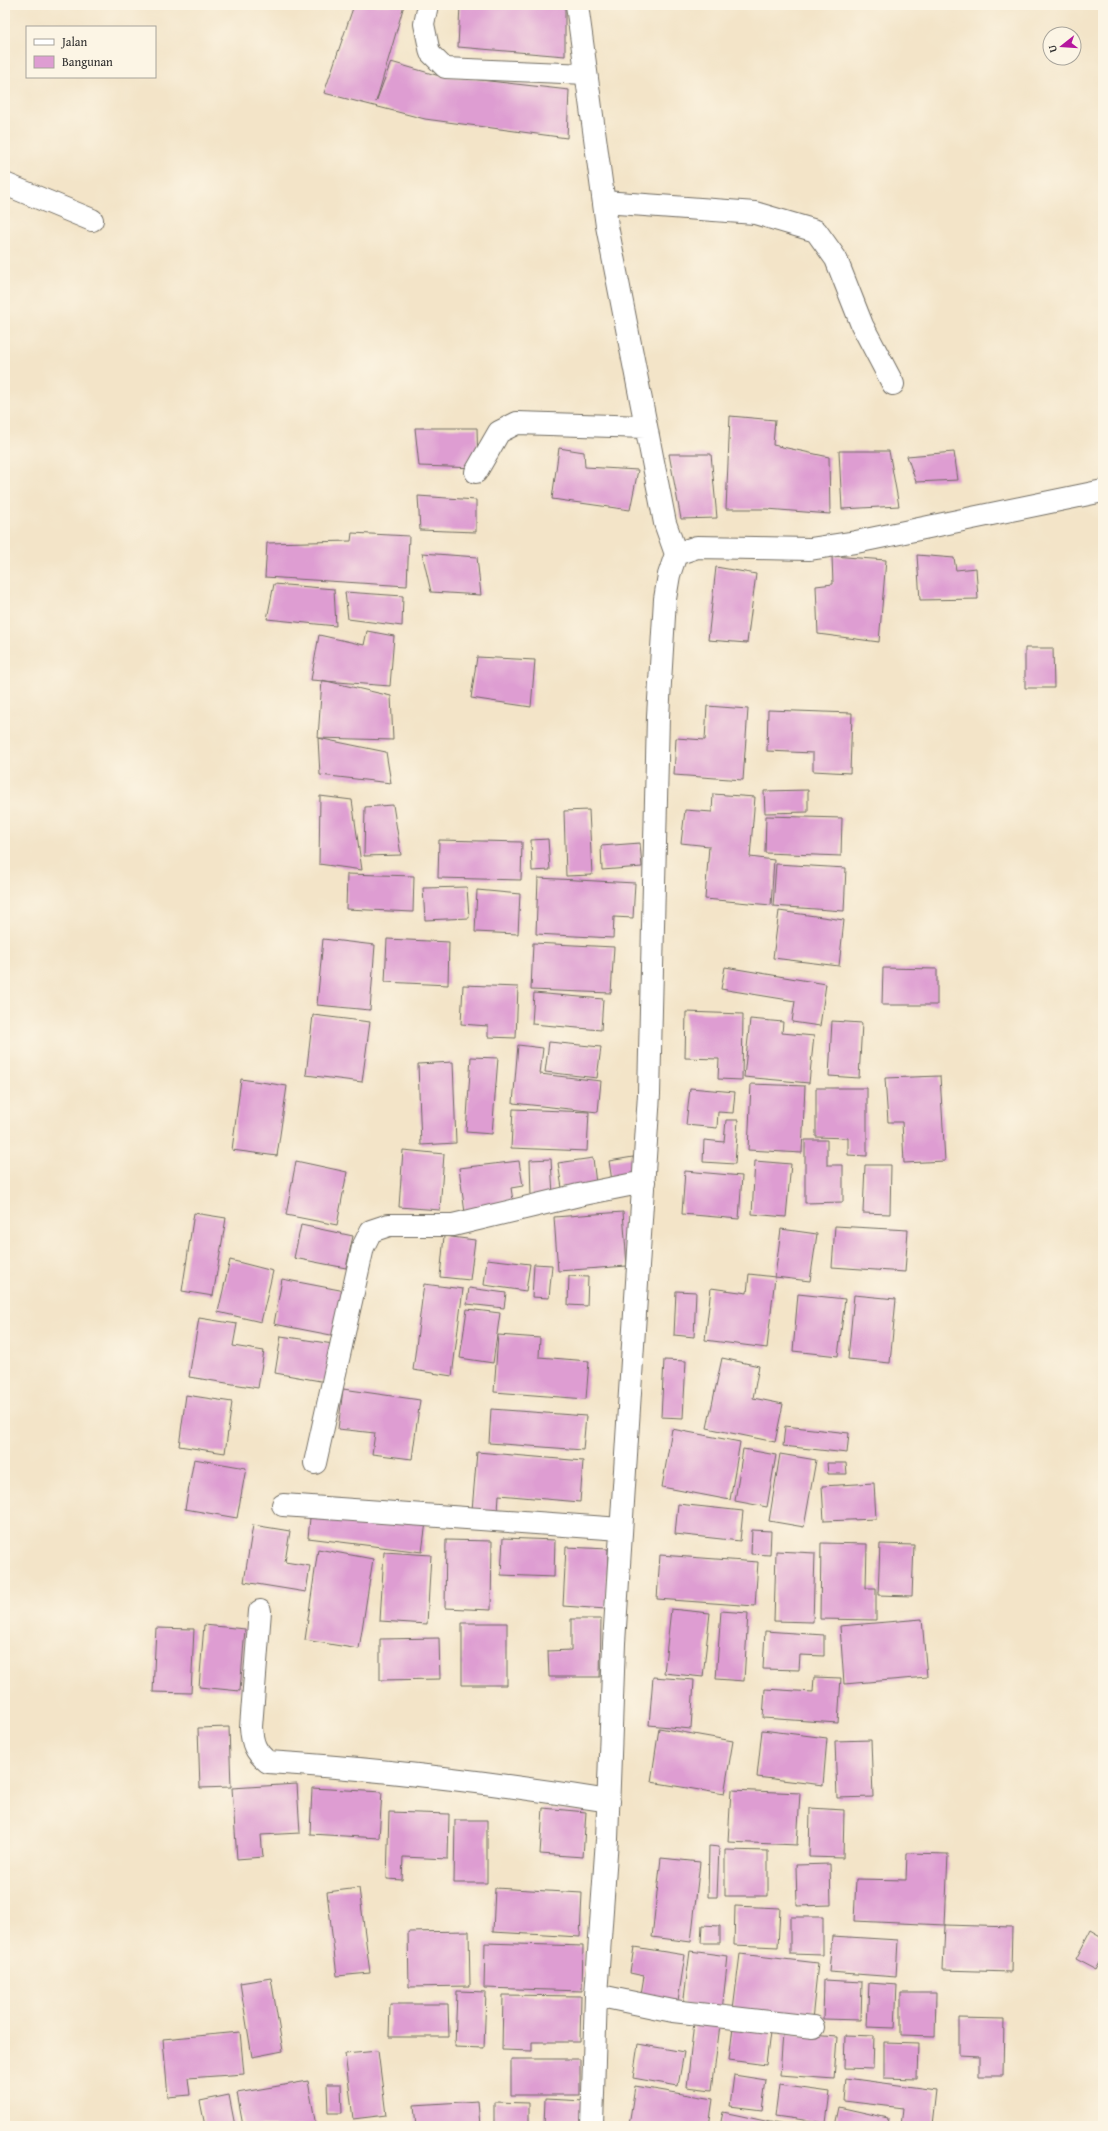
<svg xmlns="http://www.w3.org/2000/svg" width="1108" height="2131" font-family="'Gentium Book Plus',serif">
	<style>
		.building { fill: #de9dd2 }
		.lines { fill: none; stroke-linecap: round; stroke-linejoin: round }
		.lane-casing { stroke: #716c62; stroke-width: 22 }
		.street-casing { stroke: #716c62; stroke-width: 24 }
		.lane { stroke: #fff; stroke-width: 20 }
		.street { stroke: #fff; stroke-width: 22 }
	</style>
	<rect width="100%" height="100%" fill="#fcf5e5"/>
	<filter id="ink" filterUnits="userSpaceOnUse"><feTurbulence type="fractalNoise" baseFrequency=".025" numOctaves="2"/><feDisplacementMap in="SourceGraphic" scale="8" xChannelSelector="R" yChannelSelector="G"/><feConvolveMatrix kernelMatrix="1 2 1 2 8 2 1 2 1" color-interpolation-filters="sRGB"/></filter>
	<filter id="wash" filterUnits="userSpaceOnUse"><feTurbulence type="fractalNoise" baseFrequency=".012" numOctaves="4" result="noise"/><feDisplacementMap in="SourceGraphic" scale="16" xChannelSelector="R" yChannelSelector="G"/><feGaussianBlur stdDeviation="0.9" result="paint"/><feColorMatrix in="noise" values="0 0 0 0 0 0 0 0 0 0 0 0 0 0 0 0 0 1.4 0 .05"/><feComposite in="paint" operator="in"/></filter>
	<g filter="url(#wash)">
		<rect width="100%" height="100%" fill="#f3e4c8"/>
		<g id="blocks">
			<!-- building -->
			<path class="building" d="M354 5H404L376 102 391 62 436 75 569 90 567 138 425 119 324 93Z
				M460 5H565V56L458 47Z
				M730 416 775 420 773 445 829 457 830 514 767 509H726Z
				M415 428H477L478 468 419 466Z
				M559 448 584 452 585 467 638 470 630 510 552 499Z
				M839 451H889L899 506 842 509Z
				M954 452 958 480 916 482 907 456Z
				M669 454H711L717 518 681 519Z
				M418 496 476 500V532L420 530Z
				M352 533 409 536 407 586 265 577 267 543 351 541Z
				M422 553 477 557 481 595 431 592Z
				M917 555 954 558 956 570 976 568 978 599 920 600Z
				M832 556 886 560 879 642 818 634 816 586 833 584Z
				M716 567 756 574 747 643 708 640Z
				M274 584 334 589 336 626 267 619Z
				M345 592 403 596 402 626 348 619Z
				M367 631 394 636 390 686 311 680 319 635 364 645Z
				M1025 648H1053L1054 688H1025Z
				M477 657 535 660 531 707 471 698Z
				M322 680 391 696 393 740 318 738Z
				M707 706 748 709 743 780 674 775 676 738 705 740Z
				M768 710 852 713 850 773 813 771V753L767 751Z
				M318 738 386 752 391 783 320 775Z
				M808 790V812L765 813 764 791Z
				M713 794 755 797 750 857 774 860 771 905 705 899 709 846 681 843 685 810 712 812Z
				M320 796 352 800 362 870 319 864Z
				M393 805 401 855 364 856 365 807Z
				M589 810 592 875 566 876 564 811Z
				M766 816 842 818 841 856 765 853Z
				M548 839 550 870 532 871 531 840Z
				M439 840 522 842 521 880 438 878Z
				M640 843 642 867 602 870 601 846Z
				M776 864 846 868 844 911 773 906Z
				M347 874 414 876 413 912 346 909Z
				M538 878 635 883 633 918 614 917 613 938 536 934Z
				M467 887 469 918 425 920 423 888Z
				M477 890 520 894 518 934 475 932Z
				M779 911 844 920 839 966 773 958Z
				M323 939 375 945 370 1010 317 1005Z
				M387 939 449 942 448 985 385 982Z
				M533 943 614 947 611 993 531 990Z
				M725 967 826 984 820 1026 792 1022 795 1001 721 989Z
				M883 968 937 969V1005H882Z
				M463 985 518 987 516 1038 488 1037V1026L461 1024Z
				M534 993 603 999 601 1030 532 1024Z
				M686 1012 743 1014 742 1080 718 1079 719 1059 685 1058Z
				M313 1015 370 1022 362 1082 306 1075Z
				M750 1019 783 1022 782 1033 814 1036 809 1083 744 1077Z
				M832 1021 862 1023 859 1078 829 1076Z
				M549 1042 601 1047 597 1078 545 1072Z
				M518 1045 543 1048 540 1074 601 1081 598 1112 513 1103Z
				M471 1057 498 1058 492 1134 466 1132Z
				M453 1062 456 1143 421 1145 418 1064Z
				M940 1076 945 1161 904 1163 902 1122H888L885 1078Z
				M241 1079 287 1086 277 1156 232 1150Z
				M751 1084 805 1086 802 1153 748 1150Z
				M690 1088 735 1092 733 1113 718 1112 717 1128 686 1125Z
				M816 1088H867V1156L848 1155V1138L816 1137Z
				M513 1109 589 1112 587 1151 511 1148Z
				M726 1120H738L735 1164 703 1162 704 1140 724 1142Z
				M805 1140H827V1165H843V1202L805 1203Z
				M403 1150 444 1154 440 1210 399 1207Z
				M633 1157 636 1177 612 1181 609 1161Z
				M593 1158 596 1184 562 1188 558 1163Z
				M551 1159 553 1196 531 1197 530 1160Z
				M296 1161 347 1172 337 1225 286 1215Z
				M519 1161 523 1186 511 1188 514 1207 465 1213 459 1168Z
				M755 1161 791 1164 786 1217 752 1214Z
				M865 1165H891L890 1214 863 1213Z
				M685 1171 742 1176 739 1219 682 1214Z
				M623 1212 627 1266 558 1271 554 1217Z
				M194 1213 226 1218 213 1296 182 1291Z
				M301 1225 353 1236 346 1268 294 1258Z
				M835 1226 908 1230 905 1272 832 1267Z
				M781 1229 817 1234 810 1281 775 1277Z
				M444 1236 475 1240 470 1280 440 1277Z
				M487 1259 530 1264 526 1291 484 1285Z
				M230 1260 273 1271 261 1322 218 1312Z
				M534 1264 552 1265 549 1298 532 1297Z
				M749 1274 775 1277 767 1348 705 1340 711 1288 747 1293Z
				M569 1276 588 1277 587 1306 568 1305Z
				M282 1279 345 1291 336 1336 274 1324Z
				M424 1284 463 1289 452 1376 413 1370Z
				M469 1288 506 1293 504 1308 467 1304Z
				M676 1291 696 1292 694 1337 674 1335Z
				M798 1294 845 1299 838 1356 793 1351Z
				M854 1295 896 1299 890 1363 848 1359Z
				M467 1309 500 1313 493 1363 460 1358Z
				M199 1318 237 1324 233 1346 264 1351 258 1388 189 1377Z
				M498 1335 540 1338 539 1357 589 1361 586 1399 494 1392Z
				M281 1336 333 1344 326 1382 275 1373Z
				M722 1358 759 1366 753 1398 783 1404 775 1442 707 1428Z
				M664 1360 686 1361 683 1418 661 1417Z
				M343 1389 420 1400 412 1459 372 1454 375 1433 338 1429Z
				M186 1395 232 1402 225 1453 179 1446Z
				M491 1409 586 1416 583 1450 489 1443Z
				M785 1426 849 1433 847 1453 783 1446Z
				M672 1429 740 1442 730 1500 662 1487Z
				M743 1449 776 1455 767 1507 735 1501Z
				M477 1452 583 1461 580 1502 499 1495 498 1512 472 1510Z
				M780 1454 816 1460 804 1527 769 1521Z
				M194 1459 246 1468 237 1518 185 1509Z
				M827 1463H846L847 1474H828Z
				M874 1483 876 1519 824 1521 822 1486Z
				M678 1504 743 1511 740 1541 675 1534Z
				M311 1508 426 1522 422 1552 308 1538Z
				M253 1525 290 1531 285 1562 310 1566 306 1592 244 1582Z
				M752 1530 771 1531 770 1555 751 1554Z
				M503 1538 555 1540 554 1577 501 1575Z
				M446 1540 492 1541 491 1610 445 1608Z
				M821 1543 867 1544 866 1588H876V1620L820 1619Z
				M880 1544 914 1545 912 1596 878 1595Z
				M566 1547 608 1549 606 1609 563 1606Z
				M318 1549 373 1559 359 1649 305 1640Z
				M776 1551 815 1553 813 1622 774 1621Z
				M384 1552 431 1555 427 1624 380 1621Z
				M660 1555 758 1562 755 1606 657 1599Z
				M671 1609 710 1613 703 1677 664 1673Z
				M721 1611 748 1613 744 1681 716 1679Z
				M571 1619H601L600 1677H549L548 1651 571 1650Z
				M922 1619 927 1677 844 1684 840 1626Z
				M462 1623H507V1685H462Z
				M204 1625 245 1629 240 1691 199 1687Z
				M156 1628 194 1629 191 1693 153 1692Z
				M765 1631 824 1635V1656L800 1655 799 1670 763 1669Z
				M439 1638 440 1679 380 1680V1639Z
				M653 1677 694 1680 691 1729 649 1725Z
				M814 1677 841 1678 838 1723 763 1718 765 1689 813 1692Z
				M229 1727 231 1787 200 1788 198 1728Z
				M659 1728 733 1741 724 1794 651 1782Z
				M762 1730 827 1738 823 1785 757 1777Z
				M871 1740 873 1797 837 1798 835 1741Z
				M297 1784 300 1833 261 1835 263 1857 237 1859 232 1788Z
				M312 1788 382 1792 379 1838 310 1834Z
				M731 1790 800 1793 797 1845 728 1842Z
				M543 1808 586 1812 583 1857 540 1854Z
				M810 1808 844 1810 843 1858 809 1857Z
				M389 1812 449 1814 448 1859 403 1857 402 1880 387 1879Z
				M455 1820H487V1883H454Z
				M709 1846 719 1847 717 1897H708Z
				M725 1850 768 1851V1896H725Z
				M907 1853 948 1854 945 1925 854 1921 856 1879 906 1880Z
				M661 1858 700 1862 691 1942 652 1937Z
				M830 1864 831 1905 797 1906 796 1865Z
				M359 1888 370 1973 337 1976 327 1892Z
				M495 1888 582 1893 580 1937 493 1932Z
				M735 1906 780 1908 778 1947 734 1945Z
				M790 1917H823V1955L790 1954Z
				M702 1925 720 1926V1943H701Z
				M945 1925 1012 1927 1011 1972 943 1970Z
				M1091 1930 1103 1937V1954L1095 1969 1076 1959Z
				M469 1931 470 1986 409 1987 408 1932Z
				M832 1936 898 1940 896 1977 829 1972Z
				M485 1943 583 1946 582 1991 484 1988Z
				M634 1947 685 1955 677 2007 640 2000 644 1976 630 1973Z
				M690 1951 728 1956 722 2011 683 2006Z
				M740 1954 818 1963 812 2020 733 2010Z
				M271 1978 283 2051 252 2057 240 1983Z
				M824 1980 862 1982 861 2020 823 2019Z
				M869 1983 897 1985 895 2028 867 2027Z
				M457 1991 486 1992 484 2048 455 2047Z
				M901 1993H936L935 2036 901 2035Z
				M503 1995 581 1996 580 2042H532V2051L502 2050Z
				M390 2004H448L449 2037H389Z
				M959 2018 1004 2019 1003 2076H979V2056L959 2055Z
				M694 2022 720 2025 712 2090 687 2087Z
				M733 2027 770 2032 766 2065 729 2060Z
				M240 2032 244 2074 188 2078 190 2095 168 2097 163 2039Z
				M783 2033 837 2037 834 2079 780 2075Z
				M845 2035 874 2036 873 2069 844 2068Z
				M884 2042 918 2043 917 2079 884 2078Z
				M638 2044 684 2052 678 2086 633 2078Z
				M378 2051 386 2115 353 2119 345 2054Z
				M511 2059H580V2095H511Z
				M734 2075 766 2080 762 2110 730 2106Z
				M846 2078 936 2090 932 2126H901L903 2108 844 2101Z
				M308 2081 316 2126H243L237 2093Z
				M327 2084H341L342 2113H328Z
				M779 2085 830 2092 826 2123 775 2116Z
				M635 2086 713 2099 709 2126 629 2125Z
				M229 2095 235 2126H205L200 2101Z
				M545 2099 585 2101 584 2126H544Z
				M478 2101 480 2126H416L414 2105Z
				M494 2102 529 2103V2126H494Z
				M839 2107 888 2118 887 2126H835Z
				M723 2112 784 2125V2126H720Z"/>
		</g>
	</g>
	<g filter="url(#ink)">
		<use href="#blocks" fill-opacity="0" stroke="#716c62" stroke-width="1"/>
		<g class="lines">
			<defs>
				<path id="lane" d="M428 5 424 24 430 53 445 68 587 74"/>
				<path id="street" d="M577 5 607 226 665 523 676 554
					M5 184 92 220
					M604 202 755 213 816 231 836 259 862 325 893 384
					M476 472 499 432 517 423 645 427
					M315 1463 363 1247 371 1231 389 1225H453L579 1195 644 1182
					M283 1505 621 1529
					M260 1611 251 1727C252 1743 255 1752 268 1762 382 1769 496 1783 609 1801
					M596 1995 673 2011 813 2027
					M592 2126 596 1995 607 1839 614 1643 649 1094 658 716 665 599 669 575 676 554 697 547 810 549 856 542 1103 491"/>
			</defs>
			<!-- lane casing -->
			<use href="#lane" class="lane-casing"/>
			<!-- street casing -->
			<use href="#street" class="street-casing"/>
			<!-- lane -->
			<use href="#lane" class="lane"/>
			<!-- street -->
			<use href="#street" class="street"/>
		</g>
	</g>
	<!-- margin -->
	<rect width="1108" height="2131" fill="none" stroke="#fcf5e5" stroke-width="20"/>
	<!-- legend -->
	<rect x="26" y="26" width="130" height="52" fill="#fcf5e5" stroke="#a8a49b"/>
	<rect x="34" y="39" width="20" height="6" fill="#ffffff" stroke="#a8a49b"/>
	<text x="62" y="46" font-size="12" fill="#2b2b2b">Jalan</text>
	<rect x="34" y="56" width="20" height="12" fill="#de9dd2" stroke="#a8a49b"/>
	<text x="62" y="66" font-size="12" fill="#2b2b2b">Bangunan</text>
	<!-- north arrow -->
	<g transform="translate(1062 46) rotate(253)"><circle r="19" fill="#fcf5e5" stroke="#a8a49b"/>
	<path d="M0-3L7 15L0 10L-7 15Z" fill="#b5179e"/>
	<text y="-6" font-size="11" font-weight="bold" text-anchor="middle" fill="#2b2b2b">U</text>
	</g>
</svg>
